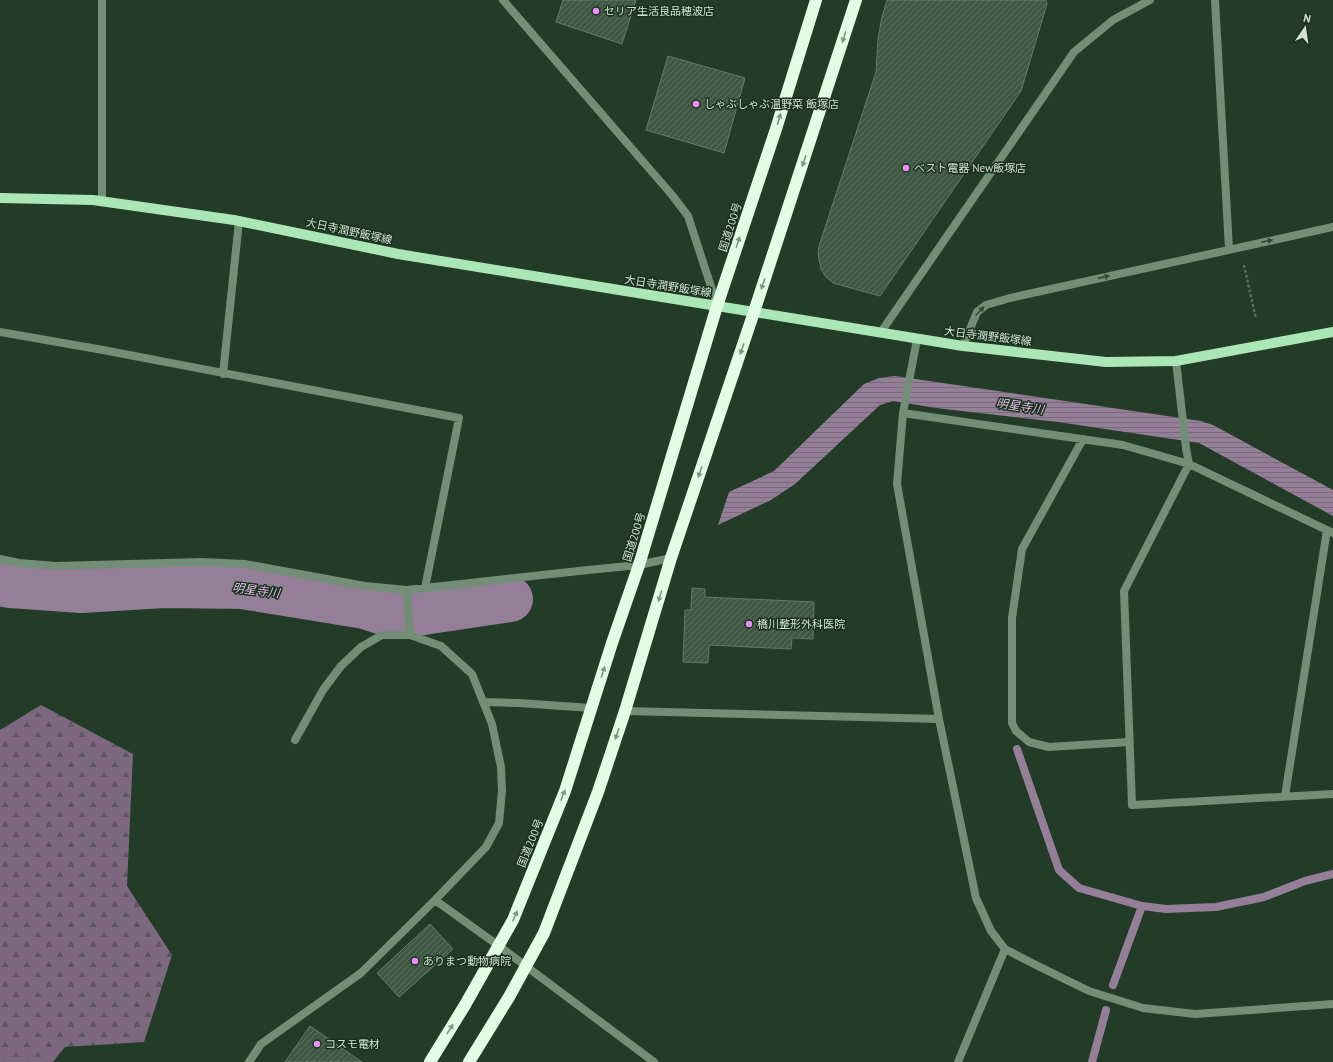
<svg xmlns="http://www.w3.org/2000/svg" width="1333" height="1062" font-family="'PT Sans','Noto Sans JP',sans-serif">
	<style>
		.forest { fill: url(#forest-firs) }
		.water { fill: url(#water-rules) }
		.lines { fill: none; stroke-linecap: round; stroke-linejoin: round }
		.stream { stroke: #957f98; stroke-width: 8 }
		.river { stroke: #957f98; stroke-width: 46 }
		.building { fill: url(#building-hatch); stroke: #617c65 }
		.path { stroke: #596e5d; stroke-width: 2.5; stroke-dasharray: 3 2; stroke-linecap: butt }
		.lane { stroke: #728e76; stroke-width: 8 }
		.street { stroke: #728e76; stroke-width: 8 }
		.primary { stroke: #abe6b6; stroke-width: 10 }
		.highway { stroke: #e1fde5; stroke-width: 12 }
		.oneway { fill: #7d9882 }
		.oneway2 { fill: #2f4934 }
		.poi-dot { fill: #ec8cfb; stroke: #19321e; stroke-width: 1.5 }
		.labels { text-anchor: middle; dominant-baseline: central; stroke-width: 3; stroke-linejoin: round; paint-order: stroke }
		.poi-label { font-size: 11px; fill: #d2e1d4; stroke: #19321e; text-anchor: start }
		.street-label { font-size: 11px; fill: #d2e1d4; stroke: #19321e }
		.water-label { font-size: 12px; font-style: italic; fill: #e5bdeb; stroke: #19321e }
	</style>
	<defs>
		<pattern id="forest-firs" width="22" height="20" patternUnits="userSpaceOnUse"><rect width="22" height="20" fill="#7d6880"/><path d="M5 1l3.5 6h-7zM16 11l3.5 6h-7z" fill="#5e5660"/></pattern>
		<pattern id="water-rules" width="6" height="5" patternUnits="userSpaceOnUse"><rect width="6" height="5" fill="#957f98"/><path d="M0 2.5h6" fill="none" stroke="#776a79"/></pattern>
		<pattern id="building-hatch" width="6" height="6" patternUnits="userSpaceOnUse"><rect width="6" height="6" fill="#3f5843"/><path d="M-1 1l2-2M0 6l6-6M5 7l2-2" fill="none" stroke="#5a705d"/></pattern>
	</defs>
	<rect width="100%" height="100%" fill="#233c28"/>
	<!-- forest -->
	<path class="forest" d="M41 705 133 754 127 886 172 955 144 1042 65 1047 53 1062H0V730Z"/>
	<!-- water -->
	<path class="water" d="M895 376 1201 421 1213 425 1333 490V516L1199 443 1058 422 936 408 893 401 880 405 795 484 771 500 718 525 729 492 774 471 864 384 879 378Z"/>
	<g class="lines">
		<!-- stream -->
		<path class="stream" d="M1017 749 1059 870 1079 888 1142 906 1166 909 1216 907 1264 897 1305 881 1333 874
			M1113 985 1142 906
			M1092 1062 1106 1010"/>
		<!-- river -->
		<path class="river" d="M0 583 11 585 81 590 164 585 242 586 365 606 390 614 423 612 510 599"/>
	</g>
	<!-- building -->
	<path class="building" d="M563 0H636L622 44 556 22Z
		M887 0H1046L1047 4 1021 91 880 296 833 283 825 276 821 269 818 254 819 246 876 72 878 39 882 17Z
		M668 56 745 78 724 153 646 130Z
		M692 588 705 589V597L814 602 813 639 792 638 791 649 709 645 708 663 683 662 685 610H691Z
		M430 924 453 949 399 997 377 973Z
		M310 1026 362 1062H285Z"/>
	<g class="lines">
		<!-- path -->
		<path class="path" d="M1244 265 1256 319"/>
		<!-- lane -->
		<path class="lane" d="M102 202V0"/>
		<!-- street -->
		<path class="street" d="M503 0 672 195 688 216 717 305
			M1215 0 1229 249
			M0 332 103 350 459 418 425 588
			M881 332 1074 52 1113 20 1150 0
			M917 339 903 413 897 484 939 719 976 898 991 931 1005 949 1038 966 1089 991 1143 1008 1195 1014 1333 1004
			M963 346 977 312 986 305 1010 298 1333 227
			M1176 361 1186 448 1189 464 1124 591 1132 805 1333 794
			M223 374 239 221
			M903 413 1123 445 1189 464 1333 533
			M1083 439 1022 549 1012 618V723L1016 731 1029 742 1049 747 1129 742
			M0 559 19 563 56 566 202 562 245 564 365 586 407 590 588 570 639 565 671 558
			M483 702 519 703 591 708
			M625 711 939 719
			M295 740 323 690 341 666 361 647 382 635H410
			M1285 796 1327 530
			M435 900 499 946 654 1062
			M249 1062 261 1044 361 973 435 900 486 847 499 823 502 791 501 767 492 724 472 674 441 646 410 635 407 590
			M958 1062 1005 949"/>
		<!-- primary -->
		<path class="primary" d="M0 198 93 200 234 220 398 254 754 312 963 346 1106 362 1176 361 1333 332"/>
		<!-- highway -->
		<path class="highway" d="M430 1062 465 1005 513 920 565 791 612 643 639 565 717 306 776 129 816 0
			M469 1062 509 997 544 933 598 792 625 711 671 558 754 312 856 0"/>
	</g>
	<!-- one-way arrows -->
	<defs><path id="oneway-solid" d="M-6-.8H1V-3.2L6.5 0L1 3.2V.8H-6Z"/></defs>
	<g class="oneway">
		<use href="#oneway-solid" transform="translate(844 37) rotate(108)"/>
		<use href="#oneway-solid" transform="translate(779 119) rotate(-73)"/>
		<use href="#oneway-solid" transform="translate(804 161) rotate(108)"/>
		<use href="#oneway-solid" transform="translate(738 242) rotate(-72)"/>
		<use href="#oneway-solid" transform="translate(763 284) rotate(108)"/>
		<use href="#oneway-solid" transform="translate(742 349) rotate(109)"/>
		<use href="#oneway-solid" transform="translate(700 472) rotate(109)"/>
		<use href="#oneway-solid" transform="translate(660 596) rotate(107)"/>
		<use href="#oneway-solid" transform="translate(603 672) rotate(-72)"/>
		<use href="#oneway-solid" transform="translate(617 734) rotate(108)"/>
		<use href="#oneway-solid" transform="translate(563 795) rotate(-69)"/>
		<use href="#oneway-solid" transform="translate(515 916) rotate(-67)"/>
		<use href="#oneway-solid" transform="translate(450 1029) rotate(-58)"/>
	</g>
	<g class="oneway2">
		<use href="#oneway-solid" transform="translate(1267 241) rotate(-12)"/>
		<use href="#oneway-solid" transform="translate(1104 277) rotate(-13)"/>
		<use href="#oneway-solid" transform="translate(980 311) rotate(-46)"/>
	</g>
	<!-- markers -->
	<g class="poi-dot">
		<circle cx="596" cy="11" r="4"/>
		<circle cx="696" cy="104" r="4"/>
		<circle cx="906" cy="168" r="4"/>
		<circle cx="749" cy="624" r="4"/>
		<circle cx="415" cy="961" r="4"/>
		<circle cx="317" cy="1044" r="4"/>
	</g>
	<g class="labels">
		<!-- poi labels -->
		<g class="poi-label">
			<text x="604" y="11">セリア生活良品穂波店</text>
			<text x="704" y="104">しゃぶしゃぶ温野菜 飯塚店</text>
			<text x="914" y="168">ベスト電器 New飯塚店</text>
			<text x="757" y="624">橋川整形外科医院</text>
			<text x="423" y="961">ありまつ動物病院</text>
			<text x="325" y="1044">コスモ電材</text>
		</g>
		<!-- street labels -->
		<g class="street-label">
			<text transform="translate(730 227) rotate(-72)">国道200号</text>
			<text transform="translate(349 231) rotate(12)">大日寺潤野飯塚線</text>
			<text transform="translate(668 286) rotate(9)">大日寺潤野飯塚線</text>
			<text transform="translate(988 336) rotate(7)">大日寺潤野飯塚線</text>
			<text transform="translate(634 537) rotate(-73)">国道200号</text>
			<text transform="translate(530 843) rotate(-68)">国道200号</text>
		</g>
		<!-- water labels -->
		<g class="water-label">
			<text transform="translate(1020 406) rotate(8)">明星寺川</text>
			<text transform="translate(256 590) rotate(7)">明星寺川</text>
		</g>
	</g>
	<!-- north arrow -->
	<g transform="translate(1305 28) rotate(13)" stroke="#19321e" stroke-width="3" paint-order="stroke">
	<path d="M0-3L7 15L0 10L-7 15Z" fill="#d2e1d4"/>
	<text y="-6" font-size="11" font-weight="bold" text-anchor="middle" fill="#d2e1d4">N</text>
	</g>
</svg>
